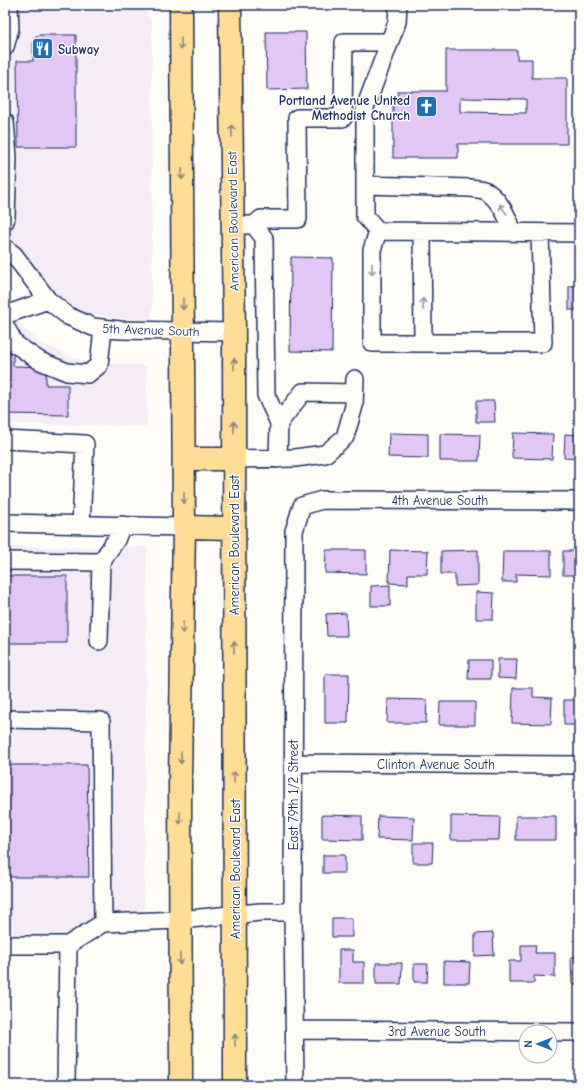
<svg xmlns="http://www.w3.org/2000/svg" width="584" height="1090" font-family="'Comic Neue',sans-serif">
	<style>
		.built { fill: #f5ecf6 }
		.building { fill: #e2c6f5; stroke: #1b2f5e; fill-rule: evenodd }
		.lines { fill: none; stroke-linecap: round; stroke-linejoin: round }
		.minor-casing { stroke: #1b2f5e; stroke-width: 20 }
		.major-casing { stroke: #1b2f5e; stroke-width: 25 }
		.minor { stroke: #fdfcf7; stroke-width: 17 }
		.major { stroke: #ffdd96; stroke-width: 22 }
		.oneway { stroke: #8d867a }
		.oneway2 { stroke: #8c96aa }
		.labels { text-anchor: middle; dominant-baseline: central; stroke-width: 3; stroke-linejoin: round; paint-order: stroke }
		.poi-label { font-size: 13px; font-weight: bold; fill: #1b2f5e; stroke: #fdfcf7; text-anchor: start }
		.street-label { font-size: 13px; fill: #1b2f5e; stroke: #fdfcf7 }
	</style>
	<rect width="100%" height="100%" fill="#fdfcf7"/>
	<filter id="ink" filterUnits="userSpaceOnUse"><feTurbulence type="fractalNoise" baseFrequency=".025" numOctaves="2"/><feDisplacementMap in="SourceGraphic" scale="8" xChannelSelector="R" yChannelSelector="G"/><feConvolveMatrix kernelMatrix="1 2 1 2 8 2 1 2 1" color-interpolation-filters="sRGB"/></filter>
	<g filter="url(#ink)">
		<!-- built -->
		<path class="built" d="M5 5H138L144 7 152 23V321L89 315 56 296 26 255 5 239Z
			M5 301 24 329 41 343 68 355 87 362 147 366V426L5 424Z
			M5 547H147L144 916 65 940 5 939Z"/>
		<!-- building -->
		<path class="building" d="M266 32H306L307 89 267 90Z
			M40 35H76V147H18L17 61H33V44L36 36Z
			M577 41H579V68H577Z
			M446 50H517V59H532V78H567V144H458V158H393V103H398V91H446ZM460 98 526 99V113L460 112Z
			M291 257 333 258 332 352 290 351Z
			M569 286H579V310H569Z
			M5 343H13V366L46 367V385H68V415L5 414Z
			M476 401H494L495 422H476Z
			M389 433 428 434V458L388 457Z
			M513 433 553 434 552 459 512 458Z
			M440 434 480 435 479 461H440Z
			M565 434 579 435V459L564 458Z
			M326 550H366V574L325 573Z
			M390 550 428 551 427 574H408V584L389 583Z
			M478 550V585L455 586V574H441V551Z
			M503 551H551V575L516 574V582H502Z
			M563 551H579V575H563Z
			M5 576H67V643H5Z
			M390 585V606H371V586Z
			M476 592 494 593 493 619H476Z
			M346 613 347 636H327L326 614Z
			M498 659H517L516 679 498 678Z
			M469 660H491V679H468Z
			M325 674H349L348 723H325Z
			M513 688H533V697L552 698 551 724 512 723Z
			M388 699 427 700 426 723H387Z
			M564 700H579V725H564Z
			M440 702H475V725H439Z
			M5 765H87L89 877H5Z
			M322 815 362 816V840L322 839Z
			M378 816 414 817 413 840 377 839Z
			M451 816 500 817 499 840H451Z
			M516 816H556V840H516Z
			M413 843H433L432 863H413Z
			M323 855H345V873H323Z
			M332 918H352V937H332Z
			M493 933 494 955 475 956V934Z
			M521 945H536L535 953H555V977L534 976V983H509V961H521Z
			M339 950H353V962H364V983H339Z
			M571 957H579V984H572Z
			M444 961 470 962 469 983H444Z
			M376 963H402L401 984H376Z
			M414 964H428L427 982H414Z"/>
		<g class="lines">
			<defs>
				<path id="minor" d="M398 5 397 22 365 108V216L378 231 579 233
					M5 47 10 28 9 5
					M5 122 8 157 6 217 5 221
					M365 185 470 188C475 189 482 189 486 191 500 200 508 217 513 232
					M242 225H254L264 238 266 395 279 423 278 459
					M254 225 261 219H298L297 118H343L344 42H389
					M378 231 372 250V343H543L540 233
					M422 232 423 343
					M5 248 14 255 48 300 68 316 93 327 120 330 234 332
					M5 315 48 300
					M5 326 15 344 40 361 67 372 88 374 99 365 103 328
					M279 423 303 392 354 393
					M5 440 85 444 81 524
					M234 459 295 458 325 454 345 437 354 406 355 379
					M5 523 184 527
					M5 561 101 562 99 641
					M101 562 116 540 122 525
					M5 719 101 721 103 923 180 920 260 912H293
					M293 763 579 765
					M5 945H68L66 1085
					M68 945 103 923
					M295 1030 579 1032
					M295 1085 293 912 294 531 302 506 322 500 579 501"/>
				<path id="major" d="M230 5 234 332 235 1085
					M184 459H234
					M184 527 234 528
					M181 1085 180 779 184 527 181 5"/>
			</defs>
			<!-- minor casing -->
			<use href="#minor" class="minor-casing"/>
			<!-- major casing -->
			<use href="#major" class="major-casing"/>
			<!-- minor -->
			<use href="#minor" class="minor"/>
			<!-- major -->
			<use href="#major" class="major"/>
		</g>
		<!-- one-way arrows -->
		<defs><path id="oneway-shaft" d="M-6 0H5M1.5-3L5.5 0L1.5 3" fill="none" stroke-width="1.6" stroke-linecap="round" stroke-linejoin="round"/></defs>
		<g class="oneway">
			<use href="#oneway-shaft" transform="translate(181 44) rotate(90)"/>
			<use href="#oneway-shaft" transform="translate(232 131) rotate(-91)"/>
			<use href="#oneway-shaft" transform="translate(182 174) rotate(90)"/>
			<use href="#oneway-shaft" transform="translate(183 304) rotate(90)"/>
			<use href="#oneway-shaft" transform="translate(234 364) rotate(-90)"/>
			<use href="#oneway-shaft" transform="translate(234 427) rotate(-90)"/>
			<use href="#oneway-shaft" transform="translate(184 498) rotate(90)"/>
			<use href="#oneway-shaft" transform="translate(183 628) rotate(91)"/>
			<use href="#oneway-shaft" transform="translate(234 647) rotate(-90)"/>
			<use href="#oneway-shaft" transform="translate(181 758) rotate(91)"/>
			<use href="#oneway-shaft" transform="translate(234 777) rotate(-90)"/>
			<use href="#oneway-shaft" transform="translate(180 818) rotate(90)"/>
			<use href="#oneway-shaft" transform="translate(180 959) rotate(90)"/>
			<use href="#oneway-shaft" transform="translate(235 1040) rotate(-90)"/>
		</g>
		<g class="oneway2">
			<use href="#oneway-shaft" transform="translate(503 209) rotate(-127)"/>
			<use href="#oneway-shaft" transform="translate(372 269) rotate(90)"/>
			<use href="#oneway-shaft" transform="translate(423 304) rotate(-91)"/>
		</g>
	</g>
	<!-- icons -->
	<defs>
		<symbol id="restaurant-square" viewBox="-11 -11 22 22"><rect x="-9" y="-9" width="18" height="18" rx="4" fill="#1f6fb2" stroke="#fdfcf7"/><path d="M-5-6h1v4h1v-4h1v4h1v-4h1v5L-1.5 .5V6h-2V.5L-5-1ZM5-6V6H3V1.5H1.5Q1.5-4 5-6Z" fill="#fff"/></symbol>
		<symbol id="church-square" viewBox="-11 -11 22 22"><rect x="-9" y="-9" width="18" height="18" rx="4" fill="#1f6fb2" stroke="#fdfcf7"/><path d="M-1.2-6h2.4v3.5h3.3v2.4h-3.3V6h-2.4V-.1h-3.3v-2.4h3.3Z" fill="#fff"/></symbol>
	</defs>
	<g fill-rule="evenodd">
		<use href="#restaurant-square" x="30" y="36" width="25" height="25"/>
		<use href="#church-square" x="414" y="94" width="25" height="25"/>
	</g>
	<g class="labels">
		<!-- poi labels -->
		<g class="poi-label">
			<text x="58" y="49">Subway</text>
			<text x="410" y="100" text-anchor="end">Portland Avenue United<tspan x="410" dy="15">Methodist Church</tspan></text>
		</g>
		<!-- street labels -->
		<g class="street-label">
			<text transform="translate(233 221) rotate(-91)">American Boulevard East</text>
			<text transform="translate(151 330) rotate(2)">5th Avenue South</text>
			<text x="440" y="500">4th Avenue South</text>
			<text transform="translate(234 545) rotate(-90)">American Boulevard East</text>
			<text x="436" y="764">Clinton Avenue South</text>
			<text transform="translate(293 795) rotate(-90)">East 79th 1/2 Street</text>
			<text transform="translate(235 869) rotate(-90)">American Boulevard East</text>
			<text x="437" y="1031">3rd Avenue South</text>
		</g>
	</g>
	<!-- margin -->
	<rect width="584" height="1090" fill="none" stroke="#fdfcf7" stroke-width="20"/>
	<rect x="10" y="10" width="564" height="1070" fill="none" stroke="#1b2f5e" stroke-width="1.5" filter="url(#ink)"/>
	<!-- north arrow -->
	<g transform="translate(538 1044) rotate(270)"><circle r="19" fill="#fdfcf7" stroke="#a3aaba"/>
	<path d="M0-3L7 15L0 10L-7 15Z" fill="#1f6fb2"/>
	<text y="-6" font-size="11" font-weight="bold" text-anchor="middle" fill="#1b2f5e">N</text>
	</g>
</svg>
